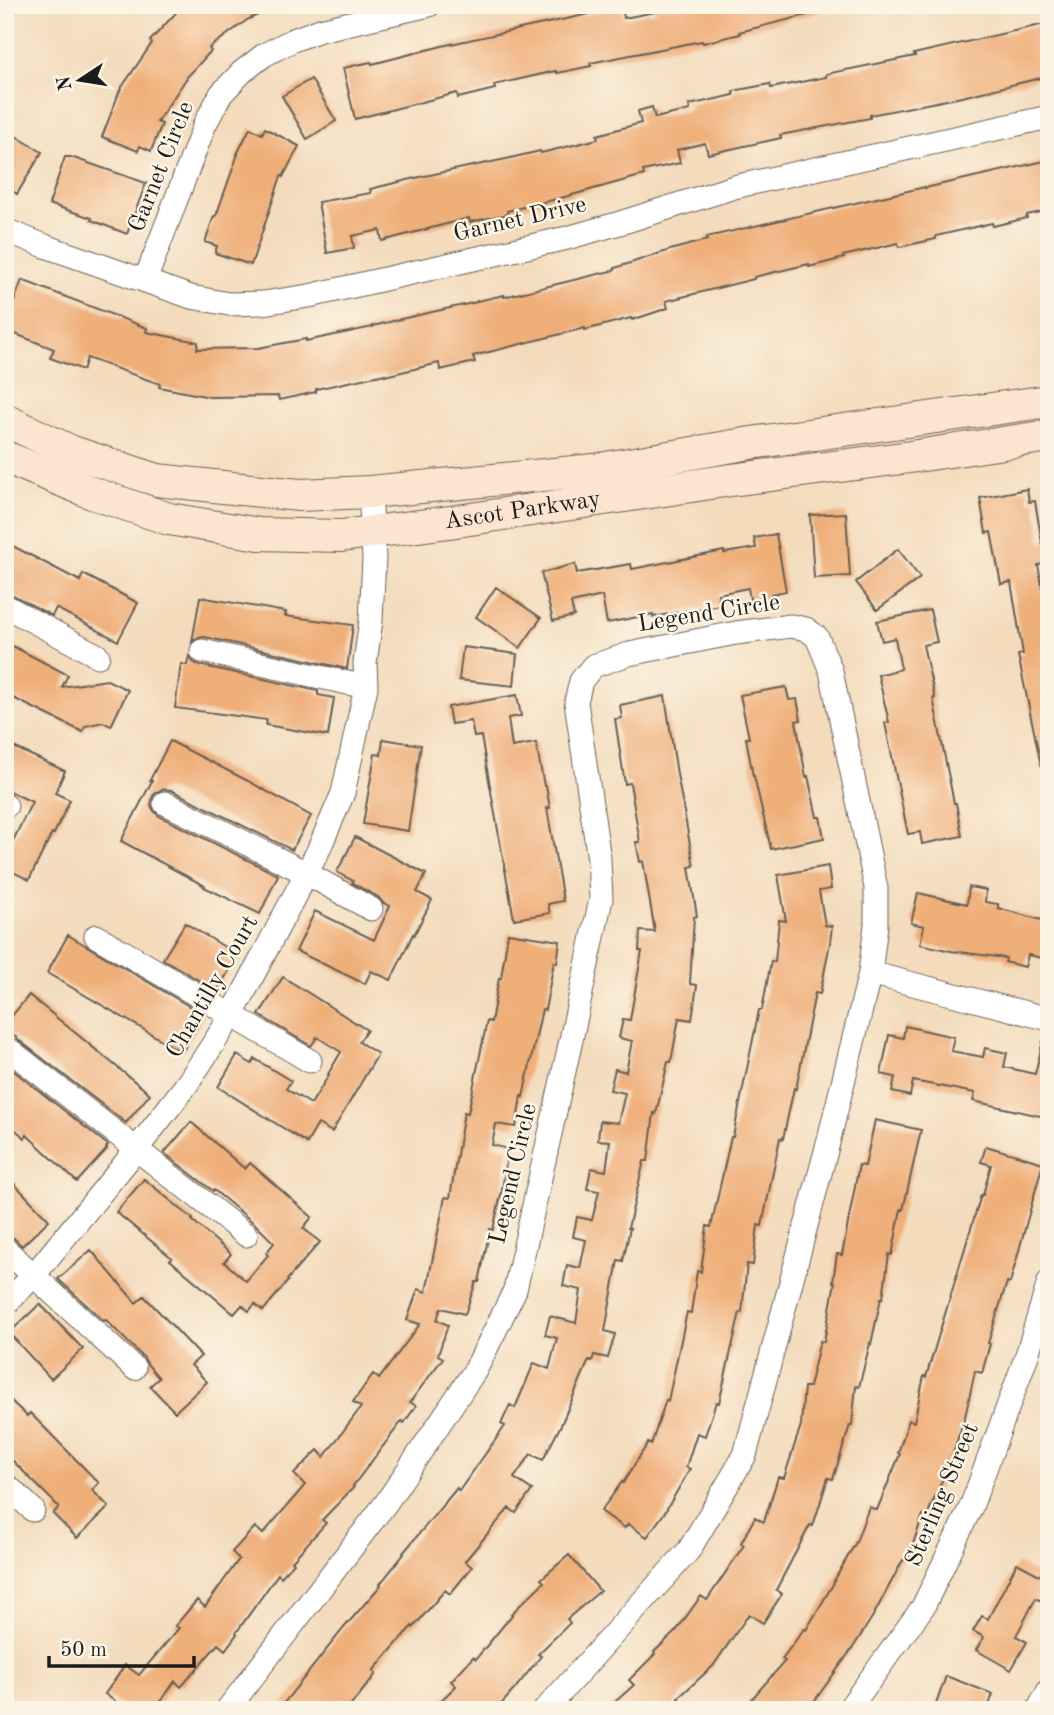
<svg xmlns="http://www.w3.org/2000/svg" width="1054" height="1715" font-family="'Old Standard TT',serif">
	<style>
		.building { fill: #efaf79 }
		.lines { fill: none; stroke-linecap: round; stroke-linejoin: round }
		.street-casing { stroke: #675f54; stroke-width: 25 }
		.secondary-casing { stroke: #675f54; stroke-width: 34 }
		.street { stroke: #fff; stroke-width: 23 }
		.secondary { stroke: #fce5d0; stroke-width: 32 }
		.labels { text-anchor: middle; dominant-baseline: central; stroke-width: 5; stroke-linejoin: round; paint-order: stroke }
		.street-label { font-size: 24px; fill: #1c1c1c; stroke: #fcf5e5 }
	</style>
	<rect width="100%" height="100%" fill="#fcf5e5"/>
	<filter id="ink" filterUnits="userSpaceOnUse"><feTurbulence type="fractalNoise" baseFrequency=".0143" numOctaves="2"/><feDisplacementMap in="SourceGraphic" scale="14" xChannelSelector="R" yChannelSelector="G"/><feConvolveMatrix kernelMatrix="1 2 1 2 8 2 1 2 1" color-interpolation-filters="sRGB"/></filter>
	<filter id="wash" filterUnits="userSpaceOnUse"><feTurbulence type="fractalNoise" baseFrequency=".00686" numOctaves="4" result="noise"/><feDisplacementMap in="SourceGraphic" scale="28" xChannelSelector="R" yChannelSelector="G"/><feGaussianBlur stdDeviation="1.57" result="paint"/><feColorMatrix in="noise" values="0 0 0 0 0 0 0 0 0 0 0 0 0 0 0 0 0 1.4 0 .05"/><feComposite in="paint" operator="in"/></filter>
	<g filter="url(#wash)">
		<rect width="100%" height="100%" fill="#f3dbbc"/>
		<g id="blocks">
			<!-- building -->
			<path class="building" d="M183 5H278L247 20 209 48 211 51 188 76 157 122 162 124 151 151 140 146 138 151 102 137 120 90 152 43 150 41Z
				M654 5H818L819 12 739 32 740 34 703 43 702 41 590 63 591 66 557 73 556 71 494 85 495 89 458 98 457 93 355 119 343 68 371 62 372 64 446 45 622 7 624 18 655 12Z
				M1049 23V76L962 97 870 115V118L780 135 781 138 708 154 705 143 677 150 680 163 643 171 644 175 561 198 507 211 508 214 470 222 469 218 382 241 380 230 352 236 354 248 327 253 318 202 371 193 370 189 420 177 506 159 540 151 541 153 598 139 597 135 641 123 638 111 652 107 655 118 690 110 689 105 734 95 733 91 770 84 771 88 826 77V74L915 56 914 54Z
				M311 79 336 121 307 139 282 96Z
				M250 128 262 134 265 128 299 146 283 177 281 176 251 265 215 253 217 246 205 242 214 216H216L238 154H237Z
				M14 135 42 152 17 194 5 186V149Z
				M65 157H71L146 183 127 234 91 220 92 218 49 204Z
				M1049 160V210L1027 215V218L993 226 992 223 936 236V239L899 247 898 243 843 256 844 258 809 267V264L754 277V279L666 301 668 308 632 320 631 318 585 330V328L473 356 475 362 440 370 439 363 385 376V374L316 389V392L279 400 278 396 210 397 159 387 160 384 87 358 83 370 50 358 54 349 5 330V326L22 280 147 328 146 332 198 342 197 349 258 348 306 339V341L373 327V326L401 319 477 302V301L504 295V297L615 270V268L670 250 707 240V237L925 187V188Z
				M1027 489 1029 502 1035 501 1042 543 1047 542 1049 550V563L1038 565 1044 597H1049V764L1041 765 1018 655 1023 654 1011 582 1001 584 991 532 986 533 980 498Z
				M846 513 850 576 814 578 810 515Z
				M776 534 786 591 771 594 772 600 751 604 748 588 718 594 720 605 653 617V614L607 623 602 596 571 603 574 616 553 621 541 573 575 564 577 573 631 564 632 569 724 551V553L756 548 754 538Z
				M5 542 80 581 83 574 138 603 118 641 56 608 52 616 5 591Z
				M898 549 920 578 877 610 856 582Z
				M496 587 541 618 520 648 476 617Z
				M200 597 286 612 285 616 353 625 347 669 205 637 197 638 192 642Z
				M930 610 937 642 923 645 935 698H933L954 803H956L962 836 922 844 920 832 908 834 885 723 889 722 878 675 901 669 895 638 882 641 877 621Z
				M5 642 68 675 62 687 107 680 128 690 111 726 103 722 85 726 83 732 5 694Z
				M463 647 517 654 514 686 459 680Z
				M189 656 193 662 199 665 318 691V695L334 698 328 736 266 725 267 720 175 708 181 664 187 665Z
				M786 687 789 700 797 699 801 720 796 721 806 777 808 776 817 817H820L824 838 771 849 754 776H753L746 738H749L740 695Z
				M517 695 521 716 508 718 512 747 536 743 544 786H546L550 808H547L563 901 548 904 550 913 514 919 481 736 474 737 471 721 451 724 448 707Z
				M665 696 677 774 694 866 689 867 697 916 694 917 690 984 697 985 692 1020 679 1018 671 1062H668L656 1114 654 1113 648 1161H644L628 1228H630L623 1261 618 1260 605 1331 615 1334 608 1358 594 1355 592 1361 589 1360 561 1425 543 1460 531 1454 514 1478 532 1490 516 1513 509 1508 465 1561 472 1567 450 1594 445 1590 413 1628 412 1626 373 1671 376 1674 347 1710H292L284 1703 343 1629 381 1585 380 1584 404 1554 403 1553 457 1488 459 1491 505 1426 501 1424 510 1405 515 1408 534 1363 549 1369 557 1338 545 1335 550 1316 576 1323 581 1290 563 1286 567 1265 580 1268 586 1240 573 1237 577 1217 592 1220 599 1191 587 1189 591 1168 606 1171 610 1141 598 1140 600 1121 618 1123 625 1093 610 1090 615 1069 626 1072 632 1041 619 1038 623 1019 630 1020 642 951H639L640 931 655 932 643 861 640 862 636 842H640L630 783 625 784 615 719 622 718 620 705Z
				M383 739 421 745 408 831 363 824 375 754 381 755Z
				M170 741 248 781 311 816 292 850 171 790 163 789 157 792 153 796 151 805 154 811 159 816 278 875 260 914 204 887 205 886 121 841 152 781 150 780Z
				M5 743 65 771 55 793 70 800 54 834 52 833 29 880 5 868V857L32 802 5 789Z
				M355 837 426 874 417 892 432 900 414 935 413 934 391 980 371 971 365 984 296 951 315 911 374 940 390 906 383 903 378 897 352 883 353 881 337 872Z
				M828 866 831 889 819 891 825 925 832 926 830 943 820 994 815 993 796 1089 794 1088 783 1139 780 1138 762 1226 758 1225 753 1265 747 1264 742 1312H740L719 1403 716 1402 705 1436 697 1433 686 1467 690 1469 665 1512 647 1537 628 1524 625 1528 601 1511 622 1482 623 1483 648 1443 651 1445 666 1400 668 1401 687 1312 691 1313 697 1271 701 1272 707 1226 711 1227 731 1137H733L759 1010H762L771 961 775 962 779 920 786 921 778 875Z
				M969 887 986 890 985 902 998 904V908L1049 922V934L1042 958 1028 955 1025 967 1005 962 1006 958 951 951 920 944 924 926 911 923 918 893 967 904Z
				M185 923 238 955 217 991 163 959Z
				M508 933 560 941 557 963 554 962 545 1010 542 1009 523 1097 521 1096 516 1127 496 1124 492 1145 508 1149 502 1190 493 1230 490 1229 479 1282H476L465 1314 441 1308 437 1320 448 1325 438 1355 443 1358 410 1402 416 1406 404 1423 402 1421 353 1486 354 1487 322 1520 326 1523 292 1561 294 1563 281 1577 278 1574 236 1633 237 1634 225 1650 218 1644 181 1687 175 1681 155 1710H127L105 1694 125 1665 139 1675 179 1628 175 1626 197 1600 205 1607 239 1559 232 1552 255 1527 263 1534 305 1485 294 1474 318 1450 324 1457 361 1407 353 1402 373 1374 379 1379 420 1324 407 1320 418 1289 426 1292 445 1197 450 1198 464 1112 468 1113 487 1021 491 1022 499 978H501Z
				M68 935 204 1015 182 1052 47 973Z
				M283 977 367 1030 359 1042 378 1054 332 1132 318 1124 307 1143 218 1087 237 1055 252 1064 255 1059 291 1081 286 1089 311 1104 329 1075 328 1074 341 1052 317 1037 311 1046 259 1015Z
				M29 995 150 1094 126 1123 16 1038V1037L5 1028V1024Z
				M905 1026 954 1037 951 1051 983 1057 985 1048 1007 1053 1004 1067 1035 1074 1043 1041 1049 1042V1118L973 1101 975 1093 913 1081 910 1096 892 1092 895 1077 881 1074 889 1035 903 1038Z
				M5 1064 108 1145 106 1148 107 1149 77 1182 27 1135 25 1138 5 1121Z
				M875 1120 921 1130 903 1210 901 1209 892 1255 889 1254 883 1298H881L871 1344 870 1343 859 1387 856 1386 852 1425H850L833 1479 828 1478 813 1526 810 1525 776 1590 782 1594 763 1623 749 1614 713 1666 678 1698 679 1699 669 1710H606L634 1685 629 1680 655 1654 654 1652 676 1631 701 1596 707 1600 744 1545 741 1543 755 1517 764 1522 778 1477 784 1478 801 1425 804 1387H809L820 1341 824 1342 835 1282H833L837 1254 842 1255 859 1165 865 1166Z
				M191 1122 245 1169 250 1163 312 1217 303 1228 320 1242 287 1280 288 1281 263 1311 255 1304 249 1311 242 1305 234 1314 170 1260 172 1258 116 1212 144 1179 193 1219 192 1220 231 1254 224 1262 246 1281 268 1255 266 1253 274 1243 255 1224 214 1190 213 1191 164 1153Z
				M986 1146 1043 1163 1010 1283 1007 1282 988 1343 990 1344 982 1373 975 1371 965 1417 949 1464 927 1516 923 1515 907 1561 903 1560 873 1616 854 1646 815 1700 806 1710H742L785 1661 782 1659 804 1629 806 1630 835 1581H834L856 1542 869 1507 877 1510 900 1454 898 1453 909 1420 914 1422 924 1376 926 1377 981 1195H983L991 1165 981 1162Z
				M5 1174 49 1220 22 1246 14 1238 5 1235Z
				M91 1250 136 1303 144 1296 201 1356 191 1365 207 1382 175 1412 150 1386 159 1378 148 1365 144 1358 106 1320 104 1321 58 1279Z
				M40 1304 83 1349 51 1379 9 1333Z
				M5 1395 27 1416 30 1413 99 1483 92 1490 109 1507 77 1538 53 1514 59 1507 5 1453Z
				M569 1555 600 1591 567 1619 570 1623 538 1654 541 1656 513 1691 496 1710H431L456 1686 451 1681 473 1657 476 1659 512 1615 511 1614 544 1582 541 1579Z
				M1017 1563 1049 1580V1605L1036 1598 1016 1636 1027 1642 1011 1670 976 1650 984 1637 973 1631 982 1616 988 1619Z
				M946 1676 993 1694 987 1710H934Z"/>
		</g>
	</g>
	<g filter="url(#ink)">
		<use href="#blocks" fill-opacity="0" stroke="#675f54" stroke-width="2"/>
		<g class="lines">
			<defs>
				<path id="street" d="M5 230 45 246 191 297 229 304 263 303 309 296 567 238 620 223 734 187 1049 117
					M145 281 205 124 221 94 242 72 264 55 293 40 320 30 429 5
					M5 606 98 656
					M202 651 366 687
					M165 803 306 873 371 909
					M5 806H6
					M96 936 310 1061
					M870 973 1049 1019
					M11 1051 246 1235
					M5 1249 134 1368
					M5 1305 34 1275 136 1150 187 1084 232 1015 318 851 343 793 366 687 365 663 371 620 374 558 370 492
					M5 1484 33 1510
					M227 1710 386 1503 476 1369 515 1290 571 1040 601 899 599 859 576 702 581 681 593 666 629 654 736 633 791 626 806 629 817 637 831 671 876 888V925L870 973 827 1147 745 1455 689 1550 545 1710
					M848 1710 923 1607 971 1507 1027 1355 1049 1282
					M1038 1710 1049 1690"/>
				<g id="secondary">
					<path d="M5 420 72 452 157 480 299 495 370 492 594 470 751 443 1049 401"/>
					<path id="s1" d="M5 457 92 493 169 519 259 534 341 536 457 521 731 480 910 457 1049 436"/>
				</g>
			</defs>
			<!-- street casing -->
			<use href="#street" class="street-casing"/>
			<!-- secondary casing -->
			<use href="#secondary" class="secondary-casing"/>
			<!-- street -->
			<use href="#street" class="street"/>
			<!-- secondary -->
			<use href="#secondary" class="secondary"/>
		</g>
	</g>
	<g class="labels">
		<!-- street labels -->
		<g class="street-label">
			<text transform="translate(162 167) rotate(-68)">Garnet Circle</text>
			<text transform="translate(520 220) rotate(-13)">Garnet Drive</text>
			<text stroke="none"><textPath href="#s1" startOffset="532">Ascot Parkway</textPath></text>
			<text transform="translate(709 614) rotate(-9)">Legend Circle</text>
			<text transform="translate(213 987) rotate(-60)">Chantilly Court</text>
			<text transform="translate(514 1174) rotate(-77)">Legend Circle</text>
			<text transform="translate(943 1495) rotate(-67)">Sterling Street</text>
		</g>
	</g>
	<!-- margin -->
	<rect width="1054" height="1715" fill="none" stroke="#fcf5e5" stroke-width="28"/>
	<!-- north arrow -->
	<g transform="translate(80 80) rotate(258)" stroke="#fcf5e5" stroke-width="5" paint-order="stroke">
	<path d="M0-5L12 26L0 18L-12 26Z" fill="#1c1c1c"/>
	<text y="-10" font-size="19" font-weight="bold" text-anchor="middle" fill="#1c1c1c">N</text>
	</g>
	<!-- scale -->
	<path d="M49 1656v10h145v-10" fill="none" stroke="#1c1c1c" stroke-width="3.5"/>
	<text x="60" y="1656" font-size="21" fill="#1c1c1c" stroke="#fcf5e5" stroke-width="5" paint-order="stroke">50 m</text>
</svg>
